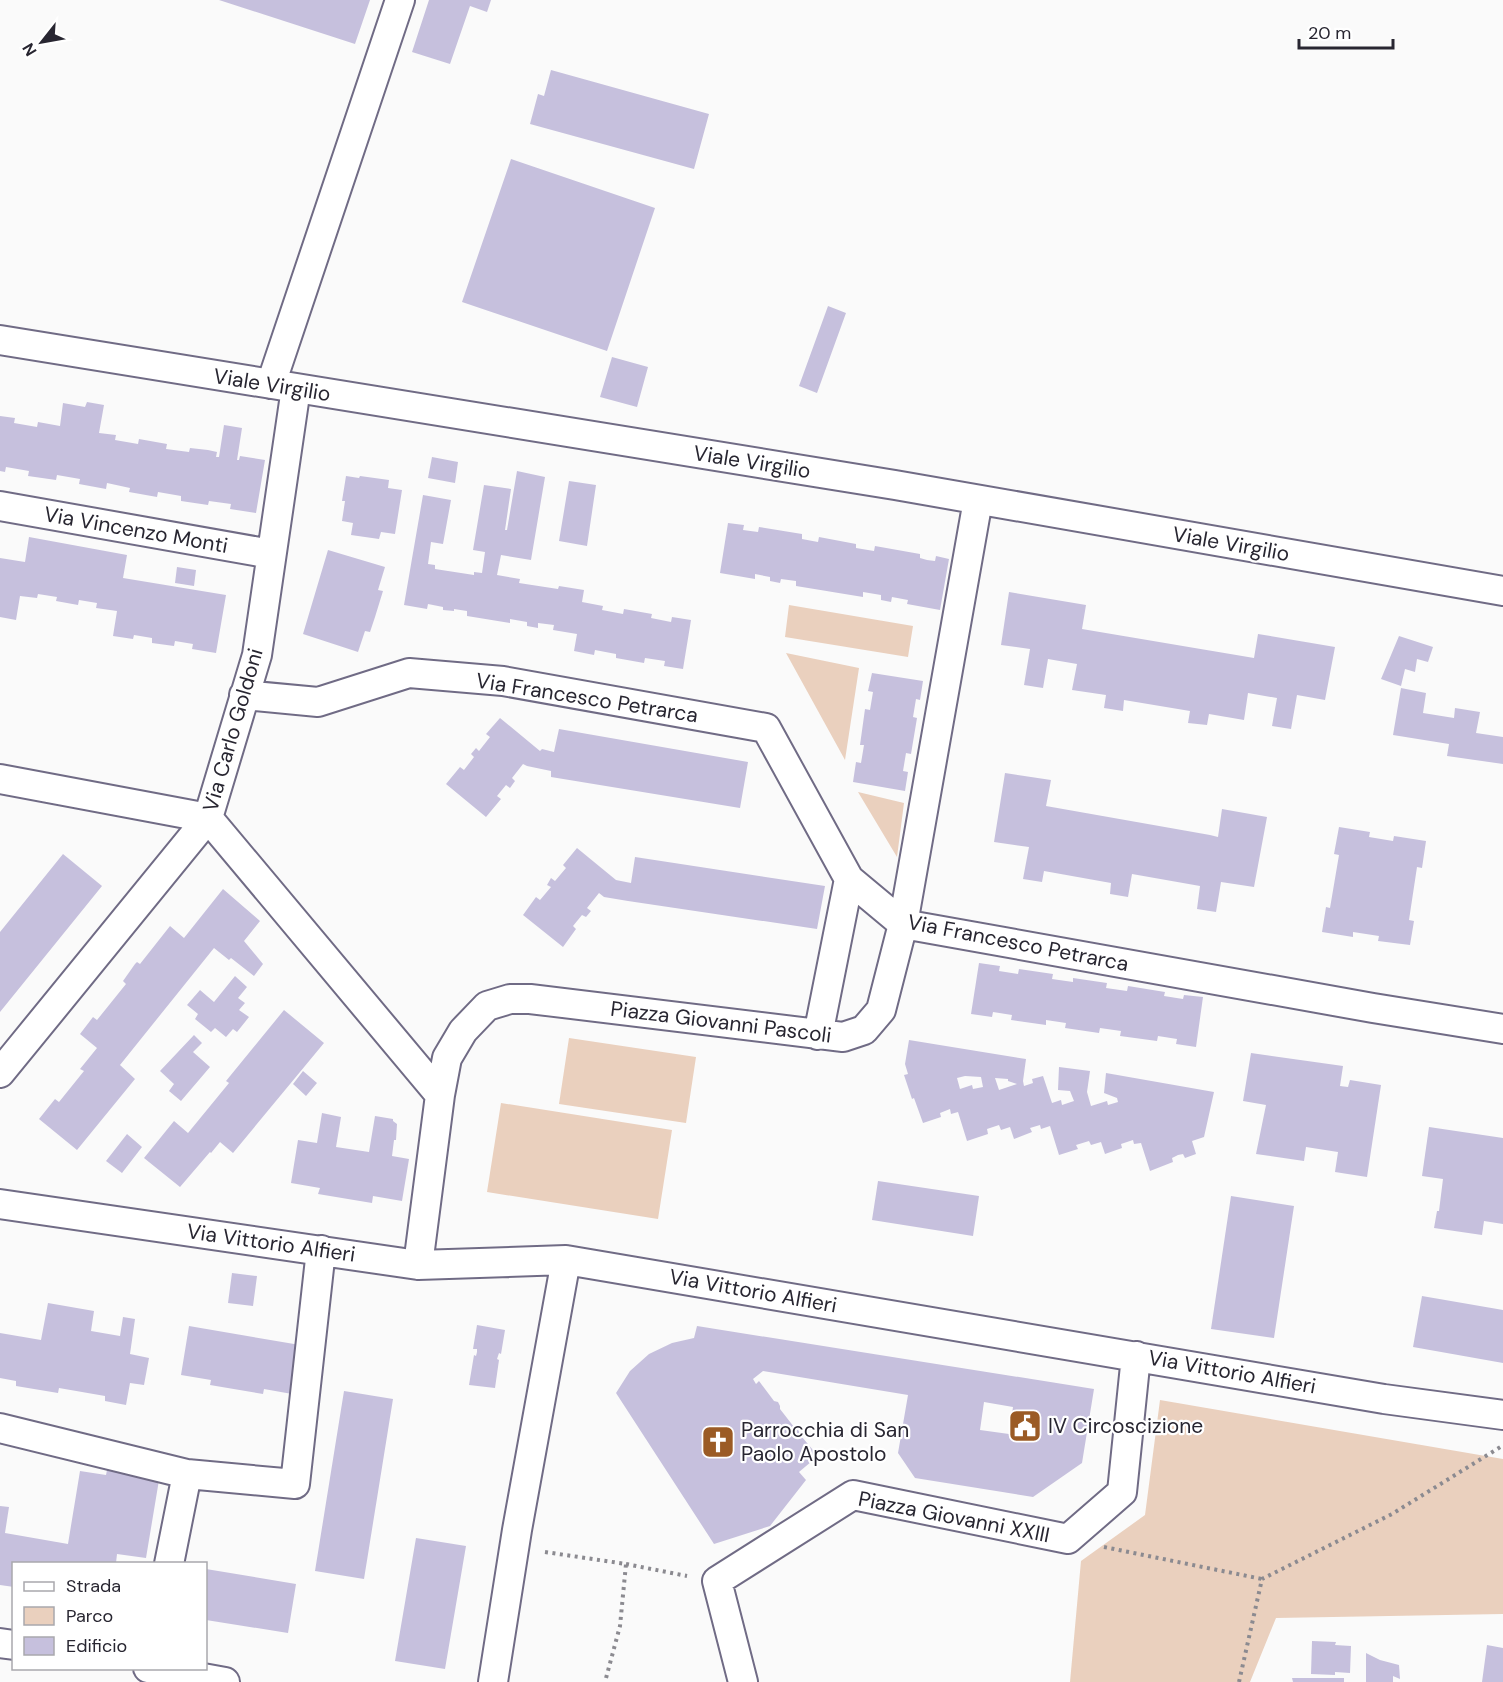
<svg xmlns="http://www.w3.org/2000/svg" width="1503" height="1682" font-family="'DM Sans',sans-serif">
	<style>
		.green { fill: #ead0be }
		.building { fill: #c6c0dd; fill-rule: evenodd }
		.lines { fill: none; stroke-linecap: round; stroke-linejoin: round }
		.minor-casing { stroke: #706b85; stroke-width: 32 }
		.path { stroke: #8b8a90; stroke-width: 4; stroke-dasharray: 3 4.5; stroke-linecap: butt }
		.minor { stroke: #fff; stroke-width: 28 }
		.labels { text-anchor: middle; dominant-baseline: central; stroke-width: 4.5; stroke-linejoin: round; paint-order: stroke }
		.street-label { font-size: 21px; fill: #282631; stroke: #fff }
		.poi-label { font-size: 21px; fill: #282631; stroke: #fff; text-anchor: start }
	</style>
	<rect width="100%" height="100%" fill="#fafafa"/>
	<!-- green -->
	<path class="green" d="M789 605 913 626 908 657 785 637Z
		M786 653 859 668 845 760Z
		M858 792 904 803 897 857Z
		M569 1038 696 1057 686 1123 559 1104Z
		M501 1103 672 1130 658 1219 487 1192Z
		M1160 1400 1503 1459V1614L1276 1618 1250 1682H1070L1081 1561 1145 1515Z"/>
	<!-- building -->
	<path class="building" d="M219 0H370L355 44Z
		M429 0H491L487 12 470 6 450 64 412 52Z
		M551 70 709 114 694 169 530 124 538 94 544 96Z
		M511 159 655 208 607 351 462 302Z
		M828 306 846 313 817 393 799 386Z
		M612 357 648 367 637 407 600 397Z
		M87 402 104 405 99 433 116 435 115 440 138 444 139 439 167 444 166 449 189 452 190 448 208 450 217 452 216 457H219L224 425 242 428 237 460H239L240 456 265 460 256 513 230 509 231 504 209 501 208 505 181 501V496L158 492 157 497 129 492 130 488 107 483 106 489 79 484 80 479 57 475 56 480 28 476 29 471 6 467 5 472 0 471V416L15 418 14 423 37 427 38 422 60 426 63 403 85 407Z
		M432 457 458 462 455 483 428 478Z
		M517 471 545 477 531 560 501 555 497 575 520 579 519 583 558 589 559 586 584 590 582 602 603 606 602 610 623 614 624 609 652 614 651 618 671 622 672 617 691 620 683 669 664 666 665 661 645 658 644 663 616 658V654L595 650 594 655 574 651 577 634 553 630 554 625 538 623V628L527 626V622L510 619V623L467 616V611L454 609V611L443 610V607L428 604 427 609 404 605 423 495 451 500 443 544 431 542 428 564 435 565V569L474 575V572L482 573 485 552 473 550 484 485 511 489 505 530H507Z
		M346 476 359 478 360 476 389 480 388 488 402 490 395 534 381 532 379 539 351 535 353 523 342 521 345 501H342Z
		M569 481 596 485 587 546 559 541Z
		M728 523 744 525 743 530 758 532 759 527 802 534V539L818 542 819 537 856 544V548L874 551 875 546 920 554V558L927 560 935 561 936 556 949 559 940 610 907 604 908 600 892 597 891 602 881 600V595L863 592V597L796 586V581L781 579 780 583 770 581V577L755 574V579L720 573Z
		M29 537 127 555 123 578 226 595 216 653 192 649 193 644 175 641 174 646 152 643V638L134 635 133 639 113 636 117 611 96 608 97 603 79 600 78 605 56 601 57 597 38 594 37 598 20 596 16 620 0 617V558L25 562Z
		M328 550 385 567 378 590 383 591 375 617 370 632 365 631 358 652 303 634Z
		M177 567 196 570 194 586 175 583Z
		M1009 592 1086 605 1082 629 1254 658 1258 634 1335 647 1325 700 1297 695 1291 729 1272 726 1277 698 1248 693 1244 720 1209 714 1207 725 1188 723 1190 711 1124 700 1123 711 1104 708 1106 695 1072 690 1077 664 1048 659 1043 688 1024 685 1030 649 1001 645Z
		M1399 636 1433 647 1428 662 1417 659 1415 672 1405 669 1401 686 1381 679Z
		M872 673 923 681 920 700 916 699 913 717 917 718 911 754 906 753 903 771 908 772 905 791 853 782 856 762 861 763 864 745H860L865 709 870 710 873 692 868 691Z
		M1401 688 1426 693 1423 713 1454 718 1455 708 1480 712 1476 733 1503 737V764L1447 756 1449 744 1393 735Z
		M500 718 540 751 542 749 554 752 559 729 748 762 740 808 551 777V771L527 766 523 764 512 778 515 781 510 788 506 785 497 796 501 799 486 817 446 784 460 767 464 770 474 757 471 754 476 748 479 751 490 737 486 734Z
		M1005 773 1051 780 1046 806 1210 835 1218 837 1222 809 1267 817 1254 887 1221 882 1216 912 1197 909 1200 886 1132 874 1128 897 1110 894 1111 883 1044 871 1042 882 1023 879 1029 847 994 842Z
		M1339 827 1370 832 1369 837 1393 841 1394 836 1426 841 1422 868 1417 867 1409 920 1414 921 1410 945 1378 941 1379 936 1353 932V937L1322 932 1326 907 1330 908 1339 855 1334 854Z
		M577 848 616 880 631 883 635 857 825 886 817 929 628 901 604 897 599 893 587 908 591 911 586 917 582 915 573 926 576 929 563 947 523 915 536 897 540 900 551 887 547 885 551 878 555 881 566 868 563 865Z
		M63 854 102 886 0 1012V932Z
		M223 889 260 921 244 941 263 964 254 976 231 958 229 960 214 948 120 1065 135 1079 77 1150 39 1119 55 1099 59 1102 84 1071 80 1069 97 1048 80 1034 93 1017 97 1020 126 984 123 981 135 964 137 962 140 964 170 926 184 938Z
		M979 963 1000 966 999 971 1018 974 1019 969 1053 974 1052 979 1073 982V978L1107 983 1106 988 1127 991 1128 986 1165 992 1164 996 1183 999 1184 995 1203 997 1196 1047 1176 1044 1177 1039 1158 1036 1157 1041 1120 1036 1121 1031 1100 1028 1099 1033 1065 1028 1066 1023 1046 1020V1025L1011 1020 1012 1015 993 1012 992 1017 971 1014Z
		M235 976 247 987 238 998 245 1003 239 1010 249 1017 237 1032 233 1029 226 1037 215 1028 211 1032 195 1019 198 1014 187 1005 200 990 214 1002Z
		M284 1010 324 1043 233 1153 220 1142 211 1153 210 1152 180 1187 144 1158 174 1121 188 1133 229 1083 226 1081Z
		M194 1035 202 1043 193 1052 210 1067 181 1101 169 1091 174 1084 160 1071Z
		M909 1040 1026 1059 1023 1081 1024 1086 1033 1083 1032 1079 1043 1076 1052 1103 1061 1100 1062 1105 1074 1101 1070 1091 1058 1090 1059 1067 1090 1071 1087 1092 1091 1106 1107 1101 1108 1105 1118 1102 1117 1098 1104 1093 1106 1073 1214 1092 1204 1137 1192 1141 1196 1154 1185 1158 1183 1154 1178 1155 1172 1158 1173 1162 1150 1171 1141 1143 1134 1144 1133 1140 1121 1144 1122 1148 1105 1154 1101 1142 1091 1145 1089 1141 1076 1145 1078 1149 1059 1155 1050 1126 1041 1129 1040 1125 1030 1128 1032 1132 1014 1139 1010 1127 1001 1130 999 1125 987 1129 988 1134 967 1141 958 1112 951 1114 950 1109 940 1113 941 1117 923 1123 914 1098 912 1099 904 1075 908 1074 905 1064ZM965 1076 981 1077 983 1087 973 1089 972 1085 960 1089 957 1078ZM995 1078 1008 1079V1081L1017 1084 999 1090Z
		M1251 1053 1343 1066 1340 1086 1348 1087 1350 1080 1381 1085 1367 1177 1335 1172 1338 1152 1306 1147 1304 1161 1256 1154 1266 1105 1243 1101Z
		M303 1071 317 1083 306 1096 293 1084Z
		M322 1113 341 1117 336 1147 369 1152 375 1116 393 1119V1121L397 1124 396 1140H394L392 1156 409 1159 402 1201 373 1196 372 1203 318 1194 320 1188 291 1183 298 1140 317 1143Z
		M1429 1127 1503 1138V1224L1484 1221 1482 1235 1434 1228 1437 1211H1439L1443 1179 1422 1176Z
		M127 1134 142 1147 122 1173 106 1161Z
		M878 1181 979 1196 973 1236 872 1220Z
		M1231 1196 1294 1206 1274 1338 1211 1329Z
		M232 1273 257 1276 253 1306 228 1303Z
		M1422 1296 1503 1310V1363L1413 1347Z
		M48 1303 94 1311 91 1331 120 1336 123 1317 135 1319 130 1354 149 1358 144 1385 130 1383 126 1405 105 1401V1396L59 1388 58 1393 16 1386V1381L0 1378V1333L41 1340Z
		M477 1325 505 1330 501 1354 499 1353 497 1359 499 1360 495 1388 469 1385 474 1355 476 1356 477 1352V1349H473Z
		M189 1326 300 1345 292 1394 264 1389 263 1394 210 1385 211 1380 181 1375Z
		M697 1326 1094 1389 1082 1463 1033 1497 915 1478 898 1453 908 1395 763 1371 753 1379 756 1384 759 1381 774 1401 778 1402 780 1406V1409L794 1427 797 1428 802 1437 818 1456 799 1472 806 1480 770 1526 714 1544 616 1393 630 1371 649 1354 672 1343 694 1338ZM984 1402 1013 1407 1009 1434 980 1430Z
		M344 1391 393 1399 364 1579 315 1571Z
		M109 1460 161 1468 146 1558 117 1554 116 1563H14V1587L0 1585V1506L9 1507 5 1533 68 1544 80 1471 106 1475Z
		M416 1538 466 1546 445 1669 395 1661Z
		M206 1569 296 1584 288 1633 206 1620Z
		M1312 1641 1336 1642 1335 1645 1351 1646 1350 1673 1335 1672V1675L1311 1674Z
		M1487 1645 1503 1648V1682H1482Z
		M1366 1653 1380 1660 1399 1665 1400 1679 1393 1676V1682H1366Z
		M1292 1678H1344V1682H1293Z"/>
	<g class="lines">
		<defs>
			<path id="minor" d="M0 340 895 485 1503 591
				M271 384 400 0
				M0 506 271 554
				M244 695 318 702 409 673 503 681 766 728 849 879 903 924 1373 1008 1503 1029
				M0 779 208 818 440 1095
				M818 1035 849 879
				M0 1073 208 818 257 655 296 388
				M0 1204 418 1265 566 1260 1384 1399 1503 1415
				M418 1265 440 1095 447 1058 463 1031 487 1006 510 999H530L843 1037 864 1030 881 1010 903 924 978 500
				M0 1428 187 1474
				M169 1564 187 1474 295 1484 321 1250
				M0 1643 14 1645
				M148 1668 225 1682
				M493 1682 517 1530 566 1260
				M743 1682 717 1581 853 1495 1068 1539 1122 1492 1136 1356"/>
		</defs>
		<!-- minor casing -->
		<use href="#minor" class="minor-casing"/>
		<!-- path -->
		<path class="path" d="M1104 1547 1262 1579
			M545 1552 626 1564 620 1626 605 1682
			M626 1564 687 1576
			M1239 1682 1262 1579 1392 1514 1502 1446"/>
		<!-- minor -->
		<use href="#minor" class="minor"/>
	</g>
	<!-- icons -->
	<defs>
		<symbol id="civic-square" viewBox="-11 -11 22 22"><rect x="-9" y="-9" width="18" height="18" rx="4" fill="#9b5b25" stroke="#fff"/><path d="M-.6-6.5H3V-4.5H.6V-3L4-1V1h2V6H-6V1h2V-1L-.6-3ZM-1.2 2.5V6h2.4V2.5Z" fill="#fff"/></symbol>
		<symbol id="church-square" viewBox="-11 -11 22 22"><rect x="-9" y="-9" width="18" height="18" rx="4" fill="#9b5b25" stroke="#fff"/><path d="M-1.2-6h2.4v3.5h3.3v2.4h-3.3V6h-2.4V-.1h-3.3v-2.4h3.3Z" fill="#fff"/></symbol>
	</defs>
	<g fill-rule="evenodd">
		<use href="#civic-square" x="1006" y="1407" width="38" height="38"/>
		<use href="#church-square" x="699" y="1423" width="38" height="38"/>
	</g>
	<g class="labels">
		<!-- street labels -->
		<g class="street-label">
			<text transform="translate(272 385) rotate(9)">Viale Virgilio</text>
			<text transform="translate(752 462) rotate(9)">Viale Virgilio</text>
			<text transform="translate(136 530) rotate(10)">Via Vincenzo Monti</text>
			<text transform="translate(1231 544) rotate(10)">Viale Virgilio</text>
			<text transform="translate(587 698) rotate(9)">Via Francesco Petrarca</text>
			<text transform="translate(233 730) rotate(-74)">Via Carlo Goldoni</text>
			<text transform="translate(1018 943) rotate(11)">Via Francesco Petrarca</text>
			<text transform="translate(721 1022) rotate(7)">Piazza Giovanni Pascoli</text>
			<text transform="translate(271 1243) rotate(8)">Via Vittorio Alfieri</text>
			<text transform="translate(753 1291) rotate(10)">Via Vittorio Alfieri</text>
			<text transform="translate(1232 1372) rotate(10)">Via Vittorio Alfieri</text>
			<text transform="translate(954 1517) rotate(11)">Piazza Giovanni XXIII</text>
		</g>
		<!-- poi labels -->
		<g class="poi-label">
			<text x="1048" y="1426">IV Circoscizione</text>
			<text x="741" y="1430">Parrocchia di San<tspan x="741" dy="24">Paolo Apostolo</tspan></text>
		</g>
	</g>
	<!-- legend -->
	<rect x="12" y="1562" width="195" height="108" fill="#ffffff" stroke="#a9a8ad" stroke-width="1.5"/>
	<rect x="24" y="1582" width="30" height="9" fill="#ffffff" stroke="#a9a8ad" stroke-width="1.5"/>
	<text x="66" y="1592" font-size="18" fill="#282631">Strada</text>
	<rect x="24" y="1607" width="30" height="18" fill="#ead0be" stroke="#a9a8ad" stroke-width="1.5"/>
	<text x="66" y="1622" font-size="18" fill="#282631">Parco</text>
	<rect x="24" y="1637" width="30" height="18" fill="#c6c0dd" stroke="#a9a8ad" stroke-width="1.5"/>
	<text x="66" y="1652" font-size="18" fill="#282631">Edificio</text>
	<!-- north arrow -->
	<g transform="translate(42 42) rotate(239)" stroke="#ffffff" stroke-width="4.5" paint-order="stroke">
	<path d="M0-4.5L10 22L0 15L-10 22Z" fill="#282631"/>
	<text y="-9" font-size="16" font-weight="bold" text-anchor="middle" fill="#282631">N</text>
	</g>
	<!-- scale -->
	<path d="M1299 39v9h94v-9" fill="none" stroke="#282631" stroke-width="3"/>
	<text x="1308" y="39" font-size="18" fill="#282631" stroke="#ffffff" stroke-width="4.5" paint-order="stroke">20 m</text>
</svg>
